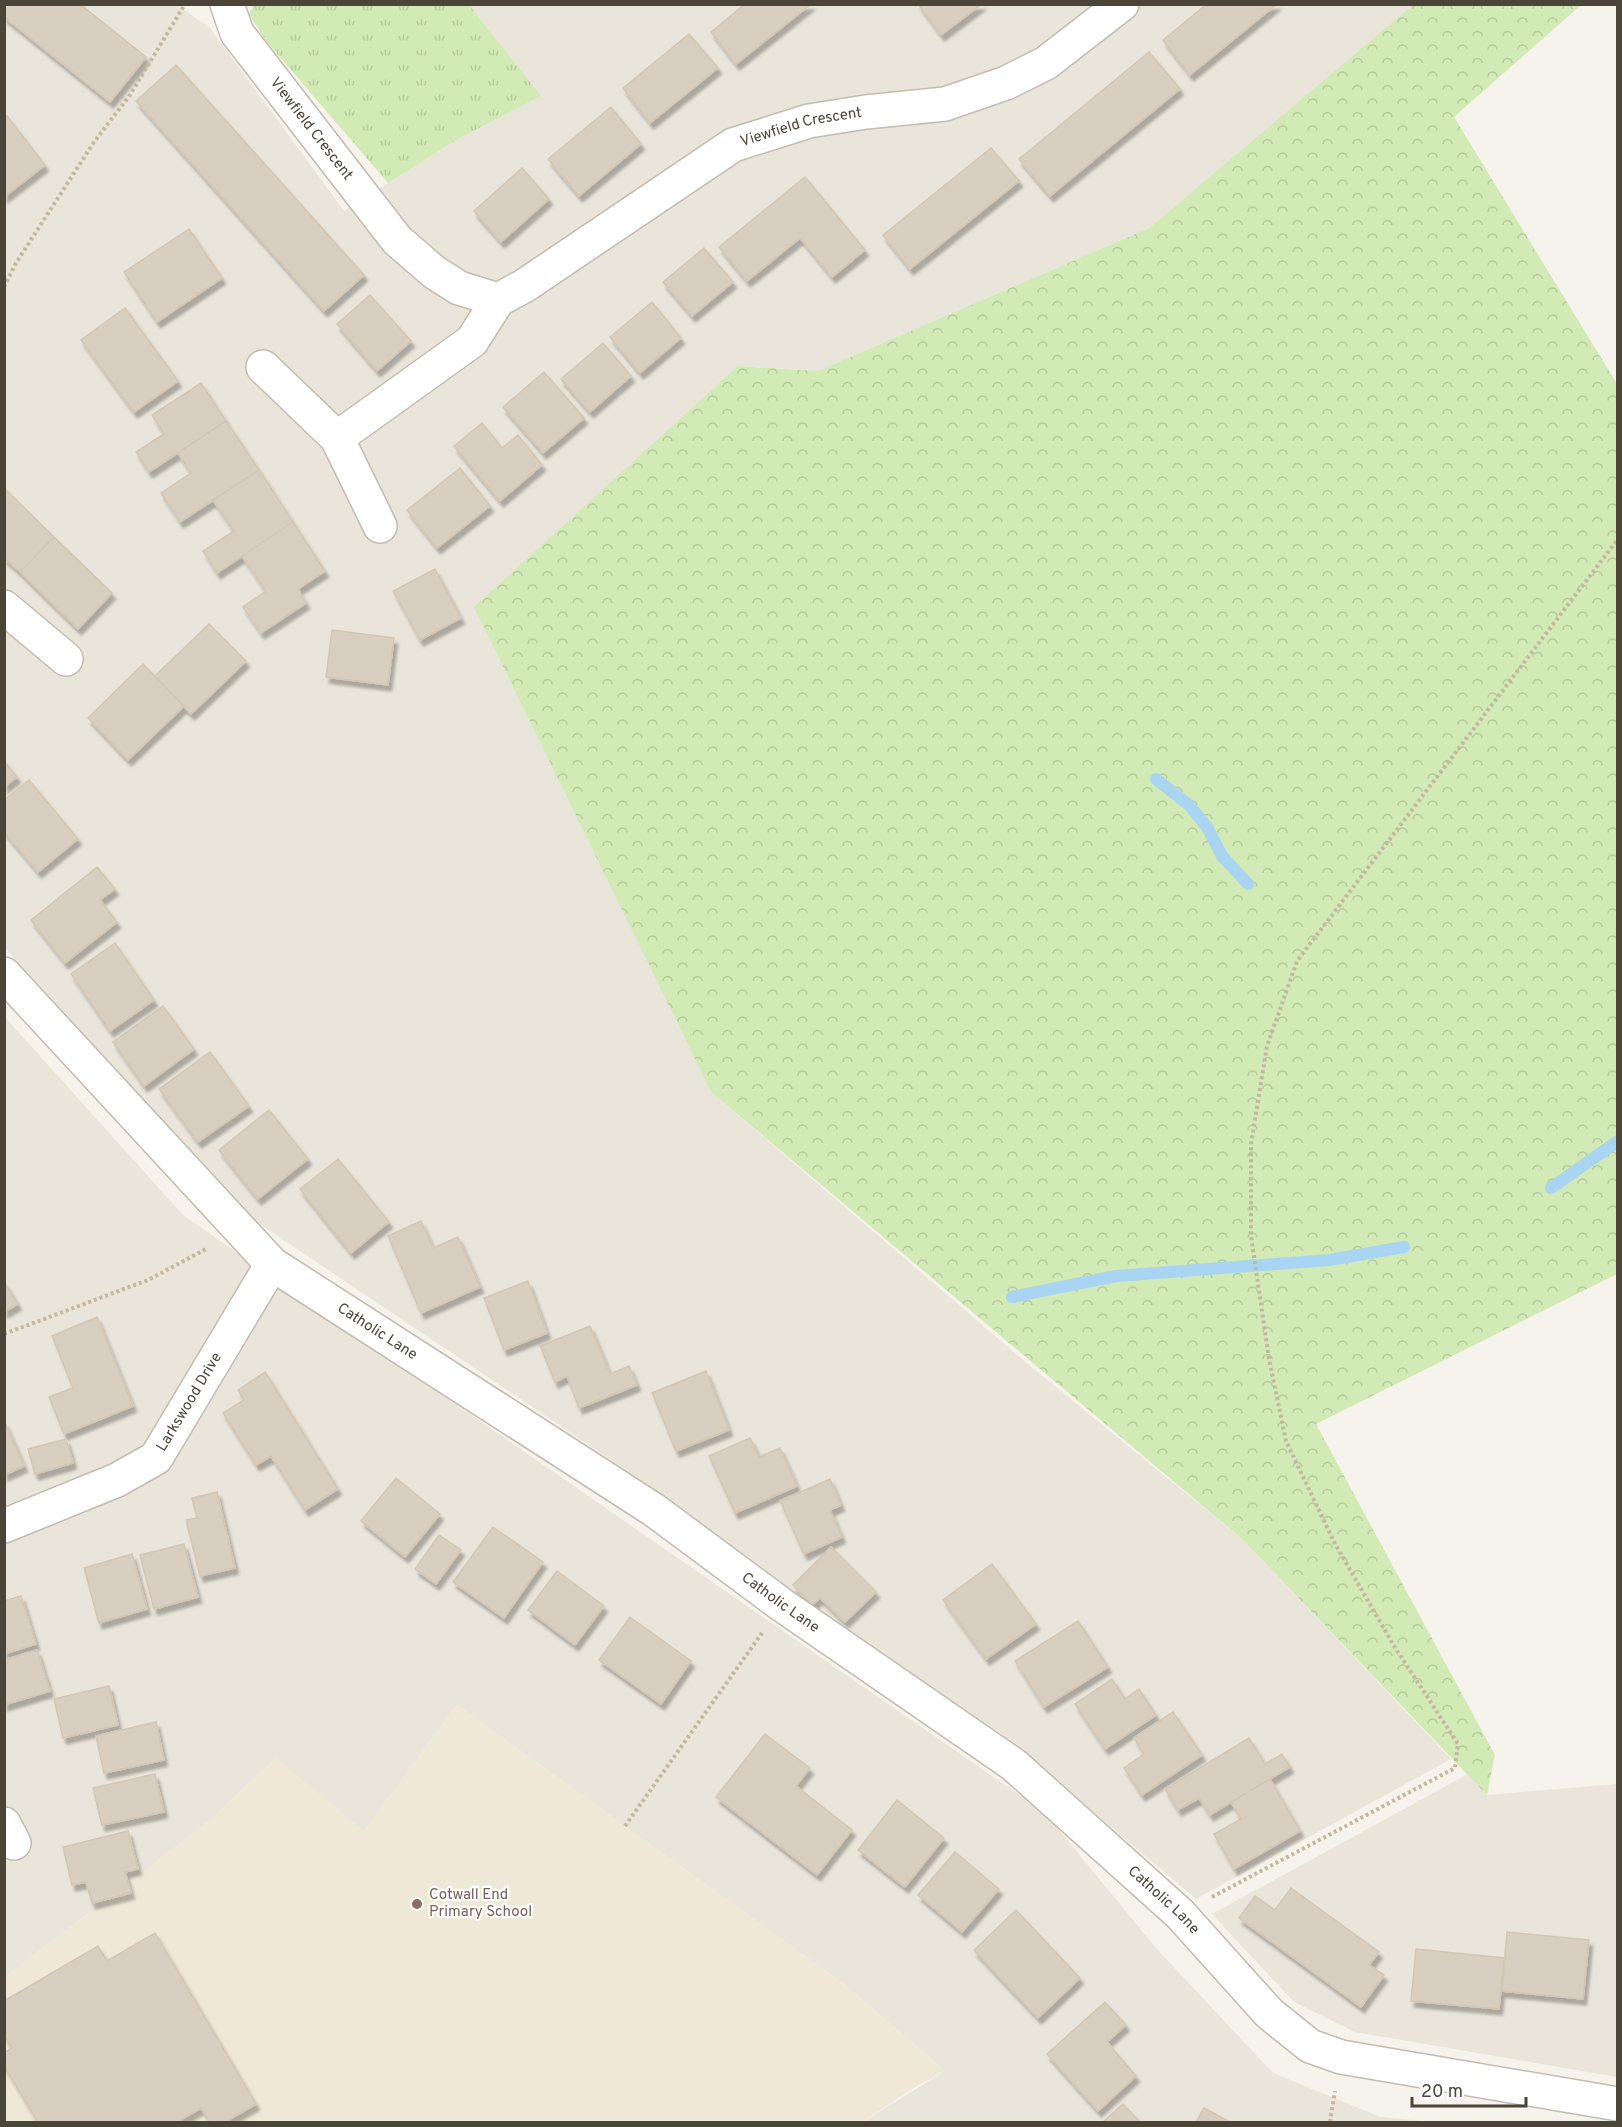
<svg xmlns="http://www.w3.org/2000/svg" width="1622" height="2127" font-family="Overpass,sans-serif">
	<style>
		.residential { fill: #eae5da }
		.education { fill: #efe8d6 }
		.grass { fill: url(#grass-tufts) }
		.park { fill: url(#park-crowns) }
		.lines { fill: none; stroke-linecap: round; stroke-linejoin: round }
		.stream { stroke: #a9d4f2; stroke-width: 12 }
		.building { fill: #d8cfc1; stroke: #d3c7b4; stroke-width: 1.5; filter: url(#shadow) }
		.minor-casing { stroke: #c2bbae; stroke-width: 36 }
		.path { stroke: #c4b79f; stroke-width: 4; stroke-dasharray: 3 3; stroke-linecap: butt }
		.minor { stroke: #fff; stroke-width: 33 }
		.education-dot { fill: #8d6e63; stroke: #fff; stroke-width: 2 }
		.labels { text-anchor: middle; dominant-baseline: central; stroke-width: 4.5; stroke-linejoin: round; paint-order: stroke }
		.street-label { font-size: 15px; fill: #4b4439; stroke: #fff }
		.education-label { font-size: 15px; fill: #785e54; stroke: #fff; text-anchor: start }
	</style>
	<defs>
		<pattern id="grass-tufts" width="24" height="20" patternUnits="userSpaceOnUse" patternTransform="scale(1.5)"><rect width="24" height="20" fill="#d2eab5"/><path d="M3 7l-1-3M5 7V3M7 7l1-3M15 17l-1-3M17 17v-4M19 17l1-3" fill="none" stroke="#b6ca9c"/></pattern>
		<pattern id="park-crowns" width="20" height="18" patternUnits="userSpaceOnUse" patternTransform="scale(1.5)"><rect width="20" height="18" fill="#d2eab5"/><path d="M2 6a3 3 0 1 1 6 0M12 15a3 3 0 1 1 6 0" fill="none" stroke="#b6ca9c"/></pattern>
		<filter id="shadow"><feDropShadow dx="3.5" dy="6" stdDeviation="1.5" flood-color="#0004"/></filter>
	</defs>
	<rect width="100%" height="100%" fill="#f6f3ec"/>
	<!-- residential -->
	<path class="residential" d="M5 5H177L210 28 344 211 456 140 540 96 469 5H1414L1149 228 818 371 738 366 711 1092 1024 1361 1242 1539 1451 1759 1196 1899 999 1732 837 1631 772 1585 675 1503 242 1212 29 979 5 947Z
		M4 1016 183 1215 1044 1812 1156 1948 1273 2073 1381 2117 1433 2122H863L945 2071 845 1985 457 1705 364 1831 275 1759 208 1822 5 1977Z
		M1468 1774 1487 1795 1617 1784V2077L1355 2032 1294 2002 1212 1914Z"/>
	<!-- education -->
	<path class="education" d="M457 1705 845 1985 945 2071 910 2090 863 2122H5V1977L208 1822 276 1758 364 1831Z"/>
	<!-- grass -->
	<path class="grass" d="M254 4 469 5 541 96 456 140 388 183 266 41 249 14Z"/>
	<!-- park -->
	<path class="park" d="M1414 4 1581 5 1454 117 1617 384V1274L1316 1424 1495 1755 1487 1795 1242 1539 711 1092 474 607 738 366 818 371 1149 228Z"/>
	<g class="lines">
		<!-- stream -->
		<path class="stream" d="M1156 779 1189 805 1207 827 1222 856 1248 884
			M1551 1188 1618 1141
			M1012 1297 1116 1276 1329 1260 1404 1247"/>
	</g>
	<!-- building -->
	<path class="building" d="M4 4H80L146 57 110 102 4 17Z
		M745 4H811L736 64 711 32Z
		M918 4H982L941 35Z
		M1207 4H1277L1190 75 1163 40Z
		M689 34 718 68 650 123 623 88Z
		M1149 52 1180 89 1050 196 1019 159Z
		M176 65 364 275 324 311 136 101Z
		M611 107 641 144 579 196 548 159Z
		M7 116 45 165 4 197V117Z
		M991 148 1019 181 910 269 883 235Z
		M522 168 549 199 501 242 474 211Z
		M805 177 865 250 832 277 800 238 747 281 719 247Z
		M189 229 222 278 157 322 124 272Z
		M704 248 733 282 692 316 663 282Z
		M370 295 411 341 377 371 337 324Z
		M652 302 681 338 640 373 610 337Z
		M125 308 178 381 134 412 81 340Z
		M603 343 631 376 590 412 561 379Z
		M544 372 584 418 543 453 503 407Z
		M201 383 226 421 149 472 136 452 164 434 152 415Z
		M226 421 259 470 180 522 161 493 191 473 178 453Z
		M482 423 502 448 518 435 542 465 500 501 454 446Z
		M460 468 490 506 437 548 407 510Z
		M259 470 293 522 217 573 203 551 234 531 213 500Z
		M5 489 54 537 20 572 4 558Z
		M293 522 325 571 298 589 306 603 261 633 243 607 266 591 242 556Z
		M54 537 112 593 78 629 20 572Z
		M435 569 461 618 420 640 393 591Z
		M209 624 246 661 191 714 155 676Z
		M332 630 394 638 388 685 326 677Z
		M143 664 184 706 128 760 88 718Z
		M4 761 17 777 4 787Z
		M29 780 78 839 38 872 4 832V800Z
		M97 867 115 889 100 900 117 922 65 963 31 920Z
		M115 943 154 1000 110 1031 71 974Z
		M163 1006 194 1049 144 1086 113 1042Z
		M210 1052 249 1106 198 1142 159 1089Z
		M269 1110 308 1159 258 1199 219 1150Z
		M338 1159 389 1222 351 1253 300 1189Z
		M421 1221 433 1248 458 1237 480 1287 421 1313 388 1236Z
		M528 1281 547 1333 504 1350 484 1298Z
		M4 1282 18 1304 4 1312Z
		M97 1317 133 1406 64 1434 49 1397 73 1388 52 1336Z
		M590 1326 610 1374 629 1366 637 1385 579 1408 567 1376 555 1382 540 1346Z
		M706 1371 729 1430 676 1451 652 1393Z
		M265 1372 338 1489 305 1510 271 1456 256 1465 223 1413 244 1400 238 1390Z
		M4 1421 24 1466 4 1475Z
		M750 1438 759 1457 780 1448 797 1486 735 1513 709 1456Z
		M66 1439 73 1463 35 1474 28 1449Z
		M396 1478 440 1514 405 1557 361 1521Z
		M830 1479 841 1505 830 1510 842 1537 804 1554 780 1501Z
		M217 1492 235 1568 200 1576 186 1520 197 1518 192 1498Z
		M493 1527 543 1562 504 1618 453 1582Z
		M439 1535 461 1550 436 1584 415 1569Z
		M184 1544 198 1597 154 1609 140 1555Z
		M831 1547 876 1592 845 1622 820 1598 812 1605 793 1585Z
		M132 1554 147 1609 99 1623 84 1568Z
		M992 1564 1036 1624 986 1659 943 1600Z
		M557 1571 604 1606 575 1645 528 1610Z
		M21 1596 36 1644 4 1654V1601Z
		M630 1617 691 1661 661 1704 599 1660Z
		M1078 1621 1108 1667 1044 1707 1015 1661Z
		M37 1650 50 1691 4 1705V1660Z
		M1112 1679 1125 1699 1139 1689 1156 1715 1105 1749 1075 1704Z
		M109 1686 118 1725 63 1738 54 1699Z
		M1173 1712 1202 1755 1142 1795 1124 1768 1144 1754 1134 1738Z
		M156 1722 164 1760 104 1773 96 1736Z
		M765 1734 810 1768 796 1786 852 1830 817 1875 716 1797Z
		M1249 1738 1265 1764 1282 1754 1290 1767 1210 1815 1199 1798 1178 1810 1165 1789Z
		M155 1774 164 1812 102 1825 93 1788Z
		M1270 1779 1300 1831 1234 1869 1214 1834 1241 1819 1231 1802Z
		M897 1800 944 1838 905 1887 858 1850Z
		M128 1831 138 1869 125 1872 131 1893 92 1903 86 1882 72 1885 63 1847Z
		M955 1852 999 1889 962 1932 918 1895Z
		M1291 1888 1379 1952 1369 1965 1384 1975 1361 2007 1239 1918 1255 1896 1275 1910Z
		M1016 1910 1080 1978 1038 2018 974 1950Z
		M1507 1932 1589 1940 1583 1999 1502 1991Z
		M155 1933 256 2104 225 2122H209L201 2108 177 2122H38L4 2066V2053L12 2048 4 2035V2001L98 1946 107 1961Z
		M1416 1949 1504 1958 1499 2009 1411 2001Z
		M1105 2002 1126 2025 1107 2042 1136 2076 1098 2111 1047 2054Z
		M1123 2104 1140 2122H1103Z
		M1204 2108 1230 2122H1196Z"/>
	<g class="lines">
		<defs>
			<g id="minor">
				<path id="s1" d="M227 4 237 33 397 240 434 272 459 288 498 300 524 286 733 145 809 121 866 112 945 104 1006 83 1046 63 1122 4"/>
				<path d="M263 367 337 438 472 341 498 300"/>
				<path d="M337 438 380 526"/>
				<path d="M4 607 66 659"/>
				<path id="s2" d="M4 974 272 1264 654 1510 782 1605 1014 1765 1180 1914 1269 2013 1310 2046 1341 2057 1618 2104"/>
				<path id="s3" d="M4 1526 117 1480 156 1458 272 1264"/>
				<path d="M4 1824 14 1843"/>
			</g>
		</defs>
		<!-- minor casing -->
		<use href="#minor" class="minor-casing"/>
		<!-- path -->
		<path class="path" d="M4 287 16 263 94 142 130 95 185 4
			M4 1334 148 1280 208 1248
			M625 1826 762 1633
			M1212 1897 1455 1768 1458 1744 1394 1646 1334 1542 1286 1441 1269 1359 1251 1236V1144L1267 1046 1297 961 1618 539
			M1330 2122 1335 2091"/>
		<!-- minor -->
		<use href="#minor" class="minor"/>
	</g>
	<!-- markers -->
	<circle class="education-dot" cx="417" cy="1904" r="6"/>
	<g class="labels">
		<!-- street labels -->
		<g class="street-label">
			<text stroke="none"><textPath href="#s1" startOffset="764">Viewfield Crescent</textPath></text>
			<text stroke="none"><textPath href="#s1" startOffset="152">Viewfield Crescent</textPath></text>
			<text stroke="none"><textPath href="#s2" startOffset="520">Catholic Lane</textPath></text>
			<text stroke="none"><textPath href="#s3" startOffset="232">Larkswood Drive</textPath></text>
			<text stroke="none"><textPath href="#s2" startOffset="1006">Catholic Lane</textPath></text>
			<text stroke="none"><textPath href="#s2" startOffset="1492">Catholic Lane</textPath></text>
		</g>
		<!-- education labels -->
		<g class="education-label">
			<text x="429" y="1895">Cotwall End<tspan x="429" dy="17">Primary School</tspan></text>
		</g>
	</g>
	<!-- border -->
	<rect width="1622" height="2127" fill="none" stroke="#4b4439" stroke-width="12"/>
	<!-- scale -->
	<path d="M1412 2097v9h114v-9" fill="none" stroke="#4b4439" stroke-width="3"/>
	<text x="1421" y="2097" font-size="18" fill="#4b4439" stroke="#ffffff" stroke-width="4.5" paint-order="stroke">20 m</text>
</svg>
